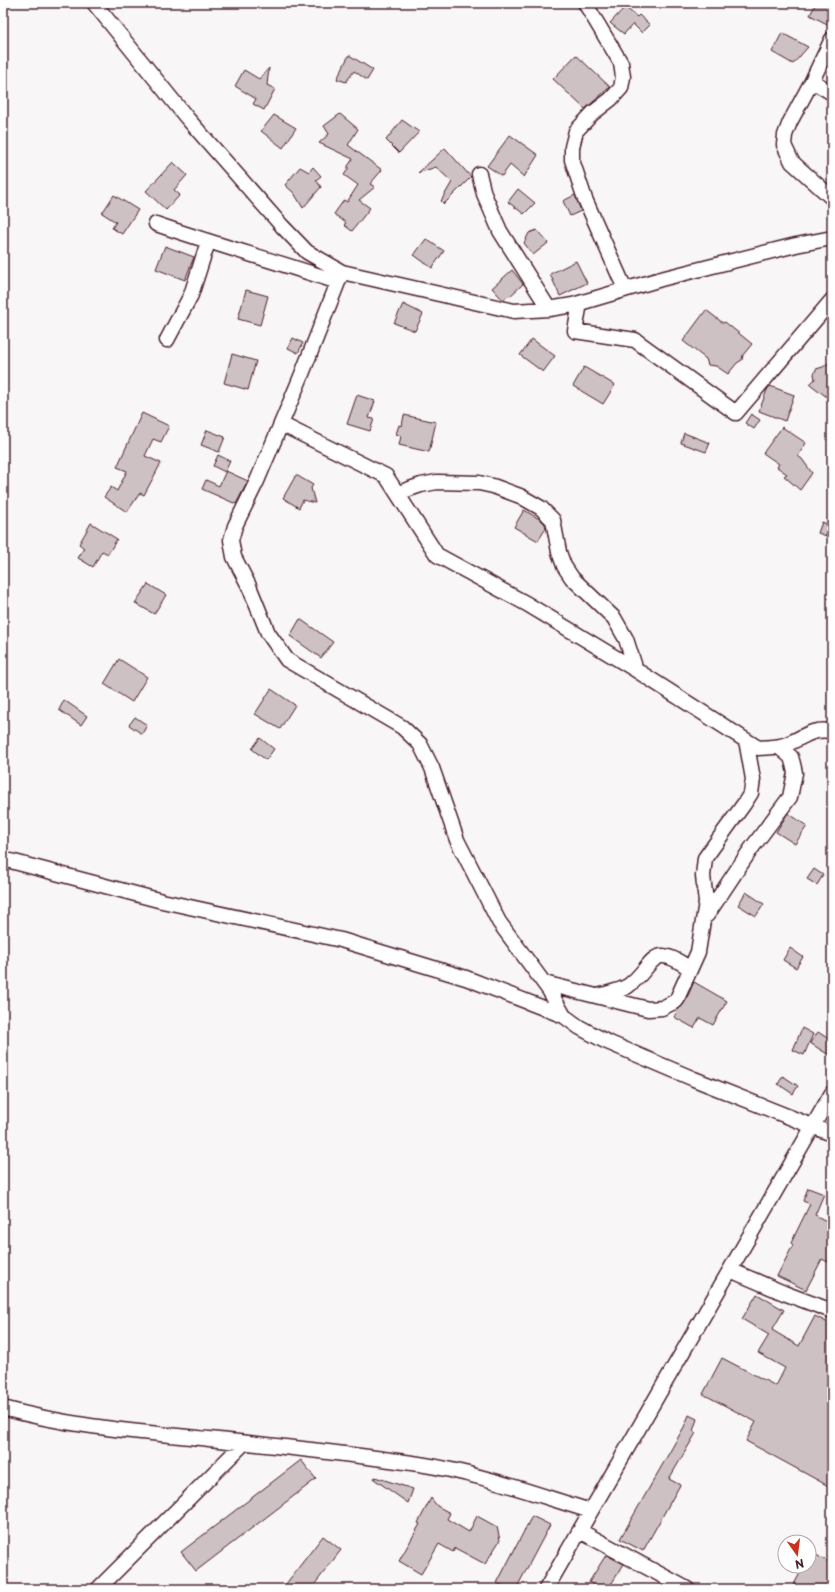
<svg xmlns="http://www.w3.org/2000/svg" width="835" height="1592" font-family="'Playpen Sans',sans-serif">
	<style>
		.building { fill: #cdc1c4; stroke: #4a1f2b }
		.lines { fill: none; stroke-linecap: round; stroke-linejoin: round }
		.minor-casing { stroke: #4a1f2b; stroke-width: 17 }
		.minor { stroke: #fff; stroke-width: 14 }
	</style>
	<rect width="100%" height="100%" fill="#f8f6f7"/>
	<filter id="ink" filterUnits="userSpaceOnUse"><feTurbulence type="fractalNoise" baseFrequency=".025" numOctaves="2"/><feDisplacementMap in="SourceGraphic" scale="8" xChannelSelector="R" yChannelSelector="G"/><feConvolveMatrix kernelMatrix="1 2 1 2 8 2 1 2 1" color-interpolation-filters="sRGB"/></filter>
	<g filter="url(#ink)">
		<!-- building -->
		<path class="building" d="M816 3H832V15L827 24 810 15Z
			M625 7 637 17 639 15 650 25 642 33 633 24 624 34 610 23Z
			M782 33 808 47 793 64 772 52Z
			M349 55 373 70 367 80 354 71 346 82 337 79Z
			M576 55 610 87 585 109 553 79Z
			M269 68 267 85 275 89 264 110 253 104 256 99 235 86 244 70 259 79Z
			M340 114 358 129 348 145 382 170 370 184 375 187 359 200 370 208 352 231 344 225 346 223 334 214 344 200 347 202 358 185 344 175 348 169V166L353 159 319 143 329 134 324 126Z
			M274 115 296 128 283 148 261 131Z
			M402 120 419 132 399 153 386 140Z
			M510 135 538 155 524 177 510 165 502 176 487 166Z
			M445 148 471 177 444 204 441 201 452 182 436 167 418 173Z
			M173 162 187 175 174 190 180 195 166 210 146 191Z
			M300 167 309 172 313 167 321 176 316 180 321 187 303 208 294 193 285 185Z
			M518 189 535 203 524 214 508 202Z
			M114 195 138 210 122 234 112 228 116 222 102 213Z
			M575 195 581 211 570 216 563 201Z
			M537 230 548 243 533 255 524 243 529 233Z
			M426 239 444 251 432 268 414 255Z
			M165 246 194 257 185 280 156 269Z
			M576 261 587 283 560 296 550 274Z
			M512 270 523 284 509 297 508 296 503 300 492 288Z
			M246 290 268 296 260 325 238 319Z
			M403 304 423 314 415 331 394 323Z
			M706 310 723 323 725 322 752 344 743 355 742 360 737 363 728 374 716 366 708 365 706 359 683 341Z
			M293 338 303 343 298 353 288 348Z
			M532 339 555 356 543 372 520 355Z
			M232 354 256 361 248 390 224 383Z
			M832 360V401L810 384 815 379 814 374 816 369 823 367Z
			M584 367 615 385 603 404 573 386Z
			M770 386 794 395 785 421 759 411 767 390Z
			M357 395 375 401 369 418 374 419 370 431 347 424Z
			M142 413 169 426 161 442 153 439 145 456 161 463 144 495 140 493 127 512 104 497 111 487 117 491 127 471 117 467Z
			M751 414 760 420 754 429 745 423Z
			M404 415 436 422 429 452 399 445 401 436 396 434 399 425 402 426Z
			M782 427 806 443 798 456 802 459 812 473 800 490 784 476 787 474 777 467 779 464 763 453Z
			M207 430 225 437 219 452 201 445Z
			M684 433 710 443 706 452 681 443Z
			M218 455 230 461 225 472 213 466Z
			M226 471 248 481 236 504 202 489 206 480 219 486Z
			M296 475 313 485 311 488 315 503 303 500 299 508 283 498Z
			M524 510 541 520 545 524 546 528 538 541 514 527Z
			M822 522 832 526V538L818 533Z
			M91 523 117 539 108 554 102 551 93 567 78 558 84 548 79 544Z
			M148 584 166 595 154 614 135 603Z
			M300 619 333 642 321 658 290 636Z
			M119 659 147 677 132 702 104 684Z
			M271 689 295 705 280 729 255 714Z
			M64 700 87 716 81 725 59 710Z
			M135 717 147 725 142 734 129 725Z
			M260 738 274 749 266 760 252 749Z
			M788 813 807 826 795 844 776 832Z
			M814 869 823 875 817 885 807 879Z
			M746 892 764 904 756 916 738 905Z
			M790 948 803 957 796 968 783 960Z
			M694 982 727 1001 713 1025 700 1018 694 1028 674 1017 678 1010 684 1004Z
			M802 1028 813 1034 804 1055 793 1050Z
			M818 1032 832 1041V1057L810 1043Z
			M783 1076 798 1086 793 1094 778 1084Z
			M808 1188 824 1194 815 1215 832 1224V1264L822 1259 806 1290 777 1276 793 1245 791 1243 810 1204 803 1201Z
			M757 1294 784 1310 772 1330 799 1346 815 1316 832 1325V1488L746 1441 756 1422 703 1394 722 1358 776 1386 785 1368 758 1353 769 1335 742 1319Z
			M689 1415 697 1419 693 1431 696 1433 669 1479 680 1485 643 1551 620 1539 684 1427Z
			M301 1460 316 1479 196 1571 181 1552Z
			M375 1477 413 1489 408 1503 374 1479Z
			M431 1498 437 1506 450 1513 447 1519 469 1532 477 1516 497 1527 500 1540 485 1564 455 1548 453 1552 439 1544 421 1574 399 1561 420 1524 418 1523Z
			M532 1516 550 1525 516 1589H509L497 1583Z
			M323 1536 341 1550 311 1589H282Z
			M809 1551 832 1564V1589H799L793 1586 804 1566H809Z
			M606 1555 624 1564 608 1589H600L589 1582Z"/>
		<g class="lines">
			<defs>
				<path id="minor" d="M94 3 187 118 282 226 307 252 342 272 514 311 549 309 573 305 661 279 796 245 832 238
					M585 3 621 63 623 77 621 88 611 99 593 113 576 131 572 147V160L585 199 625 289
					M832 39 812 81 790 122 785 135 784 145 792 162 832 198
					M812 81 832 93
					M479 174 484 194 500 231 549 309
					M156 224C217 245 278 262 338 282
					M342 272 300 379 257 481 235 526 231 540 234 557 249 586 268 633 287 660 402 727 420 744 432 768 457 840 499 922 549 990 564 1016 579 1027 605 1041 694 1079 832 1134
					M580 303 575 331 635 340 736 413 832 300
					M167 340 191 295 208 242
					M281 424 386 476 437 555 527 604 636 670 758 748C768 747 778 748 787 744 805 737 810 728 832 731
					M398 493 421 485 437 482 479 483 493 486 520 496 541 508 553 520 559 552 564 566 572 578 614 618 626 639 636 670
					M3 859 162 901 341 940 466 978 564 1016
					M707 915 751 849 790 797 795 773 793 764 791 757 779 747
					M544 983 648 1009 662 1008 676 1001 698 952 706 902 703 876 705 858 744 804 751 793 753 779 746 740
					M598 996C608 993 620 991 628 986 655 966 650 940 690 969
					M730 1270 784 1293 832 1311
					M3 1408C70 1427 140 1432 209 1439 279 1446 350 1454 419 1464 478 1473 535 1494 591 1511
					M580 1531 687 1589
					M98 1589 244 1443
					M546 1589 832 1093"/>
			</defs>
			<!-- minor casing -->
			<use href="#minor" class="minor-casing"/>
			<!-- minor -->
			<use href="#minor" class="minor"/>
		</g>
	</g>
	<!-- margin -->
	<rect width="835" height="1592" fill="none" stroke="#fff" stroke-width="16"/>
	<rect x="8" y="8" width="819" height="1576" fill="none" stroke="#4a1f2b" stroke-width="1.5" filter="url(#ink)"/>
	<!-- north arrow -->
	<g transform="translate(797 1554) rotate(166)"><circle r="19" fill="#ffffff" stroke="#b7a5aa"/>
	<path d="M0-3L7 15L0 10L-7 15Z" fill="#c8321e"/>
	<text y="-6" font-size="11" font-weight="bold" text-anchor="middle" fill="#4a1f2b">N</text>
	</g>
</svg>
